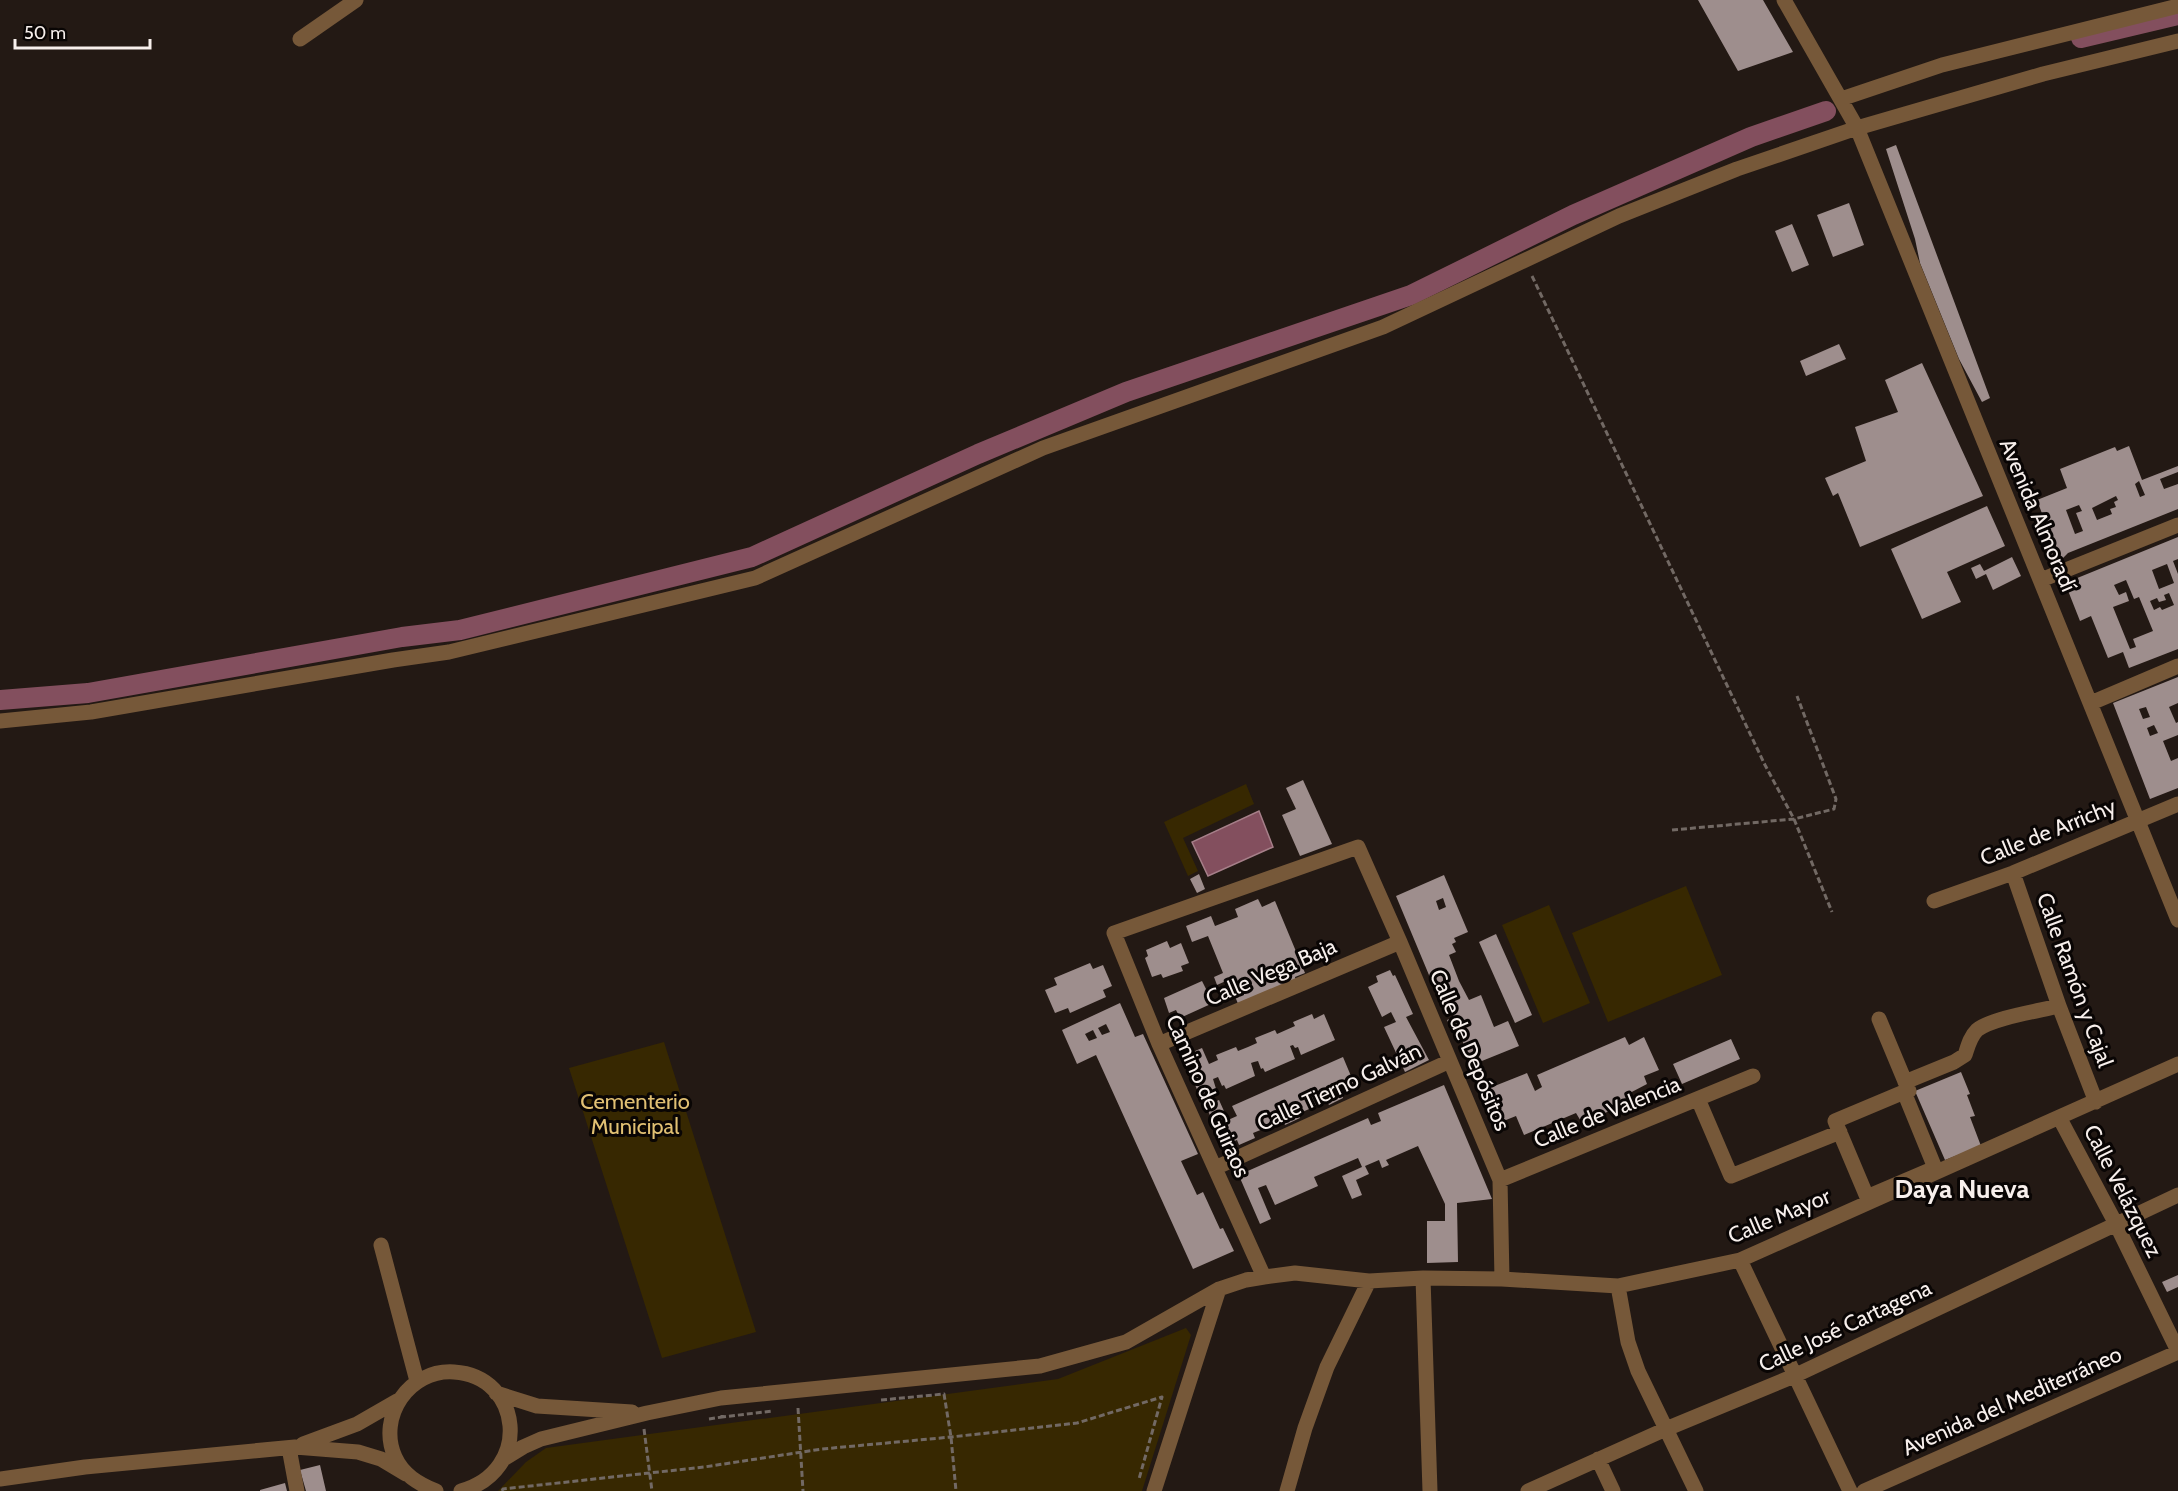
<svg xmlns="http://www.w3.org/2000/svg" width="2178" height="1491" font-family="Cabin,sans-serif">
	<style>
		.green { fill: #372801 }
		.water { fill: #834f5e; stroke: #a67f89; stroke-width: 1.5 }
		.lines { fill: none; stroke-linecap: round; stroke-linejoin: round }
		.canal { stroke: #834f5e; stroke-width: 20 }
		.building { fill: #9e8e8d; fill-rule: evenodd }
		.path { stroke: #726964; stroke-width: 3; stroke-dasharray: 6 3; stroke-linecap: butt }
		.minor { stroke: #765839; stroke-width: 15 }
		.labels { text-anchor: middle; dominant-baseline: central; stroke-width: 6; stroke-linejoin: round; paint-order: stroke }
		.street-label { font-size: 22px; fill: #f7efec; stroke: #090504 }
		.park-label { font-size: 22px; fill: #e1c073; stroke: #090504 }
		.quarter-label { font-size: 26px; font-weight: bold; fill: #f7efec; stroke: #090504 }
	</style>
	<rect width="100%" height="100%" fill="#231914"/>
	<!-- green -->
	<path class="green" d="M1246 784 1254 804 1183 838 1198 871 1188 876 1164 822Z
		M1686 886 1722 975 1608 1022 1572 933Z
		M1549 905 1590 1003 1543 1023 1502 925Z
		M664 1042 756 1332 662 1358 569 1068Z
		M1186 1328 1191 1335 1142 1491H498L526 1462 546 1448 1058 1379Z"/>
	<!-- water -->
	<path class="water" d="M1259 811 1273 847 1208 876 1192 842Z"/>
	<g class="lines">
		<!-- canal -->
		<path class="canal" d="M2081 38 2178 15
			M0 700 88 693 402 637 460 630 752 557 978 454 1126 392 1411 295 1573 215 1751 137 1826 111"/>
	</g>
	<!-- building -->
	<path class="building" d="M1698 0H1763L1793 52 1738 71Z
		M1896 145 1990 398 1982 402 1959 359 1920 263 1915 239 1886 149Z
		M1849 203 1864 245 1833 257 1817 215Z
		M1792 224 1809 265 1792 272 1775 231Z
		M1839 344 1846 359 1806 376 1800 361Z
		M1922 363 1983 496 1860 547 1838 493 1833 496 1825 478 1866 461 1855 427 1898 412 1885 380Z
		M2129 446 2142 480 2178 466V472L2160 479 2164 489 2178 484V509L2068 553 2062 559 2053 557 2049 552 2050 544 2041 521 2044 519 2037 500 2067 488 2060 469 2115 447 2117 451ZM2139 481 2145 495 2140 497 2135 484ZM2116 496 2118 500 2114 502 2116 507 2110 509 2112 514 2097 520 2092 508ZM2079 505 2082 511 2076 513 2083 531 2075 534 2066 510Z
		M1987 506 2005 546 1947 572 1961 602 1922 619 1891 549Z
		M2178 537V559L2173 561 2178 574V649L2129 668 2123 652 2108 658 2091 616 2080 621 2065 583ZM2167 564 2174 583 2159 589 2152 570ZM2126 580 2134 599 2139 597 2153 631 2133 639 2136 647 2130 649 2113 607 2129 601 2126 592 2119 595 2114 585ZM2169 593 2174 605 2162 610 2160 607 2154 610 2150 601 2157 598 2159 602 2166 600 2164 595Z
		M2012 557 2021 576 1993 590 1986 574 1976 579 1971 568 1980 564 1984 571Z
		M2178 677V703L2169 707 2176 723 2178 722V735L2163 741 2171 761 2178 758V788L2150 799 2113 703ZM2146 707 2150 717 2143 719 2139 709ZM2154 725 2158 733 2150 736 2147 728Z
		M1303 780 1332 844 1300 856 1282 815 1296 809 1286 788Z
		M1199 874 1205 889 1197 893 1190 879Z
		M1444 875 1468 932 1454 938 1456 942 1452 944 1456 952 1449 955 1459 981 1469 1000 1481 995 1494 1027 1508 1021 1519 1046 1472 1065 1462 1040H1464L1461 1031 1454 1034 1447 1020 1454 1017 1451 1008 1444 1011 1396 896ZM1443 898 1446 907 1439 910 1436 901Z
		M1258 899 1262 907 1275 901 1305 973 1295 977 1296 982 1239 1006 1228 980 1217 985 1214 977 1223 973 1208 936 1192 942 1186 926 1211 916 1215 926 1238 917 1235 909Z
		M1496 934 1532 1015 1515 1023 1479 942Z
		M1167 941 1170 948 1181 943 1189 963 1181 966 1183 971 1163 978 1161 974 1152 977 1145 958 1148 956 1146 950Z
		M1090 963 1093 969 1103 965 1112 986 1103 990 1106 997 1070 1013 1068 1008 1055 1013 1045 990 1057 985 1054 978Z
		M1390 970 1393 976 1395 975 1413 1014 1406 1017 1429 1060 1405 1072 1384 1027 1396 1022 1391 1012 1382 1017 1368 987 1378 982 1376 976Z
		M1202 981 1213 1003 1180 1018 1176 1010 1169 1013 1164 998Z
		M1120 1003 1135 1037 1143 1034 1198 1154 1181 1161 1197 1195 1203 1192 1220 1229 1223 1228 1234 1251 1193 1269 1096 1055 1077 1064 1062 1030ZM1106 1024 1110 1032 1102 1035 1098 1028ZM1093 1030 1097 1038 1089 1041 1085 1034Z
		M1312 1014 1314 1019 1324 1014 1335 1040 1301 1055 1298 1047 1295 1048 1293 1045 1290 1046 1295 1059 1265 1072 1263 1068 1261 1069 1258 1061 1254 1062 1251 1063 1255 1076 1226 1089 1224 1085 1222 1086 1218 1077 1213 1079 1217 1092 1201 1099 1188 1068 1198 1064 1200 1069 1202 1067 1195 1051 1202 1048 1209 1064 1218 1060 1216 1055 1236 1047 1238 1051 1248 1047 1257 1043 1255 1038 1275 1030 1277 1034 1295 1026 1293 1022Z
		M1625 1037 1629 1045 1644 1037 1659 1070 1644 1076 1647 1084 1626 1095 1630 1102 1582 1123 1576 1113 1524 1135 1516 1116 1496 1124 1482 1091 1527 1073 1535 1091 1542 1087 1537 1075Z
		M1731 1039 1740 1059 1682 1084 1673 1064Z
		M1343 1057 1356 1088 1342 1094 1343 1098 1329 1105 1327 1101 1298 1114 1300 1118 1285 1125 1282 1120 1268 1127 1253 1133 1255 1138 1239 1145 1237 1140 1223 1146 1206 1106 1219 1100 1228 1120 1237 1116 1232 1106Z
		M1961 1072 1970 1094 1967 1095 1975 1116 1970 1117 1981 1146 1945 1160 1915 1091Z
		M1444 1085 1492 1199 1457 1203 1458 1262 1427 1263V1221H1445V1204L1418 1146 1386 1160 1389 1165 1382 1168 1379 1160 1365 1166 1369 1174 1356 1180 1362 1195 1352 1199 1342 1176 1362 1167 1358 1158 1314 1177 1318 1186 1275 1205 1266 1185 1258 1188 1271 1219 1260 1224 1240 1178 1241 1174 1368 1118 1371 1125 1381 1121 1378 1113Z
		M2178 1275V1287L2167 1292 2162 1282Z
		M320 1465 326 1491H306L300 1470Z
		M285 1483 287 1491H260V1490Z"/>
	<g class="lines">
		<!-- path -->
		<path class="path" d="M1532 276 1765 765 1794 819 1832 912
			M1672 830 1794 819 1834 809 1836 799 1797 696
			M881 1400 944 1394 951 1437 956 1491
			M798 1408 803 1491
			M722 1415V1417L773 1411
			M709 1419 722 1417
			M644 1429 652 1491
			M502 1491 503 1489 704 1467 822 1449 951 1437 1077 1423 1162 1397 1139 1479"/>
		<!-- minor -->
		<path class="minor" d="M1784 0 1857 128 2178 920
			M300 39 356 0
			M1841 99 1942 65 2178 6
			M2041 580 2178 525
			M2091 703 2178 666
			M0 721 91 712 393 660 449 652 755 578 1043 448 1383 327 1619 216 1737 169 1857 128 2043 74 2178 41
			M2013 873 2059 1006 2096 1102
			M1934 901 2013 873 2178 804
			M1879 1019 1909 1091
			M1159 1044 1400 942
			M1905 1082 1954 1062 1965 1055C1968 1046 1970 1037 1977 1030 1992 1018 2039 1011 2059 1006
			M1904 1092 1935 1168 1867 1197 1835 1121Z
			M1698 1099 1731 1176 1840 1132
			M2059 1117 2116 1224 2178 1351
			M1215 1168 1450 1061
			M1500 1180 1753 1076
			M381 1245 417 1381
			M1740 1260 1850 1491
			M1264 1277 1159 1044 1114 933 1358 847 1400 942 1500 1180 1502 1279
			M1423 1278 1430 1491
			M1618 1286 1628 1342 1638 1371 1696 1491
			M496 1393 537 1406 632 1412
			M303 1444 357 1424 397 1401
			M289 1448 297 1491
			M505 1458 523 1447 541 1439 647 1413 721 1398 1040 1366 1126 1342 1219 1289 1246 1280 1264 1277 1295 1273 1369 1281 1423 1278 1502 1279 1618 1286 1740 1260 2178 1064
			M1598 1459 1613 1491
			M0 1479 85 1467 295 1447 358 1452 381 1459 406 1474
			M436 1491C419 1484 403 1475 395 1457 377 1417 409 1369 454 1372 522 1376 533 1471 461 1491
			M1154 1491 1219 1289
			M1287 1491 1305 1428 1327 1367 1369 1281
			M1528 1491 1666 1429 1794 1376 2178 1195
			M1864 1491 2178 1352"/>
	</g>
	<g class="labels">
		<!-- street labels -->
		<g class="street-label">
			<text transform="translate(2038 515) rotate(67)">Avenida Almoradí</text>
			<text transform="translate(2048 832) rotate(-22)">Calle de Arrichy</text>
			<text transform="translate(1271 972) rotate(-23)">Calle Vega Baja</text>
			<text transform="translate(2075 980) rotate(70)">Calle Ramón y Cajal</text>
			<text transform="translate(1470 1050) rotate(67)">Calle de Depósitos</text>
			<text transform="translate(1339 1087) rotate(-25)">Calle Tierno Galván</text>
			<text transform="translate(1208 1096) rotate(66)">Camino de Guiraos</text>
			<text transform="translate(1607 1112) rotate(-22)">Calle de Valencia</text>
			<text transform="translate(2123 1191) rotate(63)">Calle Velázquez</text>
			<text transform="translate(1779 1216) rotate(-23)">Calle Mayor</text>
			<text transform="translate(1845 1326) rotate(-25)">Calle José Cartagena</text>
			<text transform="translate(2012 1401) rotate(-24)">Avenida del Mediterráneo</text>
		</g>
		<!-- park labels -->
		<g class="park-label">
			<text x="635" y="1101">Cementerio<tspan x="635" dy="25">Municipal</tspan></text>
		</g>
		<!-- quarter labels -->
		<g class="quarter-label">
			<text x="1962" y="1189">Daya Nueva</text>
		</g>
	</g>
	<!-- scale -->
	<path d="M15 39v9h135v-9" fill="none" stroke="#f7efec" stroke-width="3"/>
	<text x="24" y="39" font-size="18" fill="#f7efec" stroke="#090504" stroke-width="4.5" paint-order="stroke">50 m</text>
</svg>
